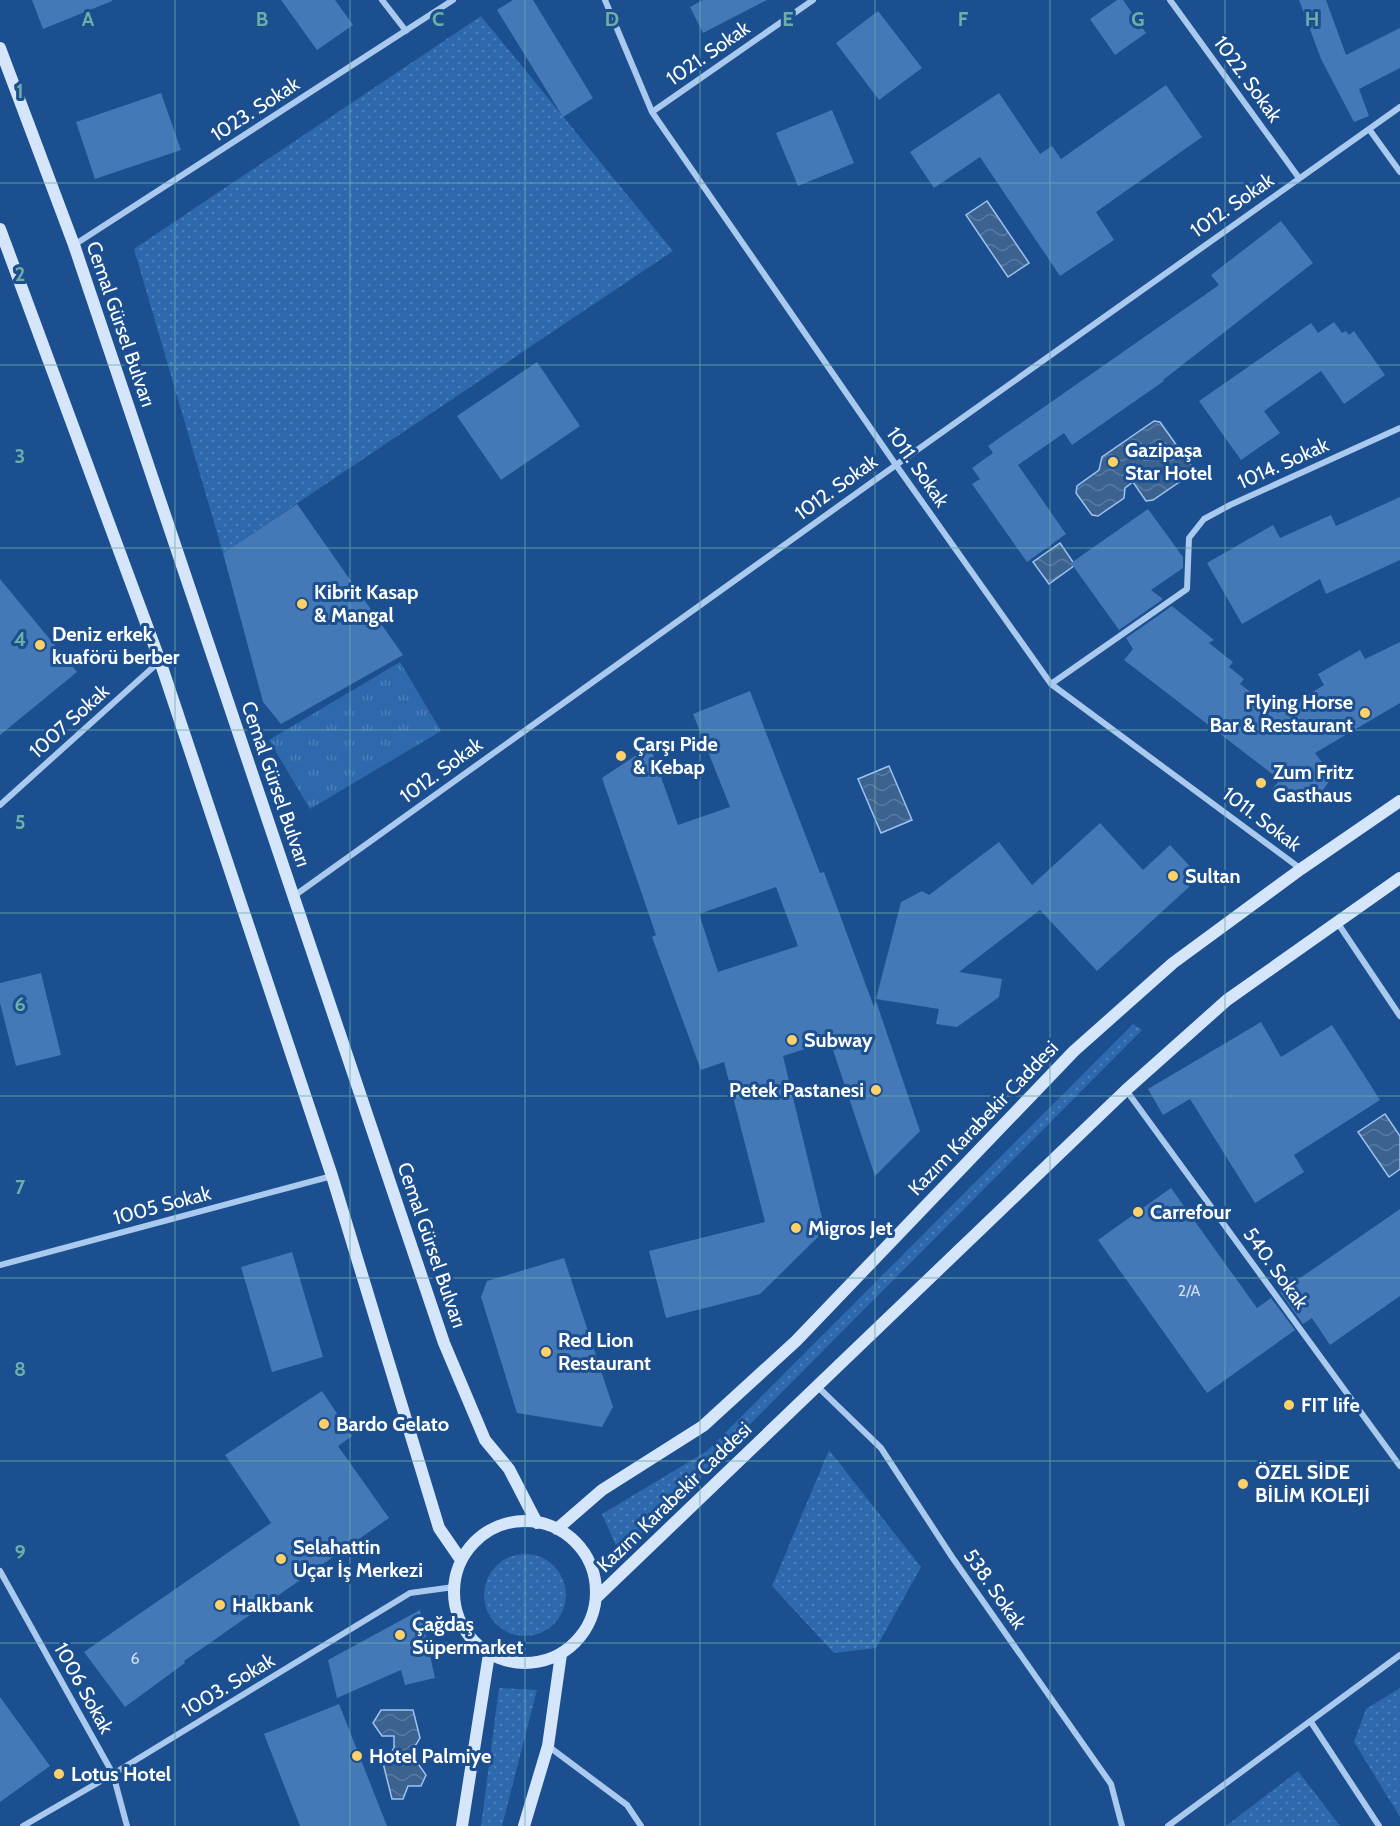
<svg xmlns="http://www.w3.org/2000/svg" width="1400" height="1826" font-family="Cabin,sans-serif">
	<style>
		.grass { fill: url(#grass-dots) }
		.park { fill: url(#park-tufts) }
		.water { fill: url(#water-waves); stroke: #9cc4f0; stroke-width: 1.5 }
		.building { fill: #4478b7; fill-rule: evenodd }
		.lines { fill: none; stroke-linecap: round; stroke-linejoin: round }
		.minor { stroke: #a9c9ee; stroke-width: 6 }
		.secondary { stroke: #d6e6fa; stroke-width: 12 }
		.grid { fill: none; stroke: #6fada8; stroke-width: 1.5; stroke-opacity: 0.55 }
		.poi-dot { fill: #ffd166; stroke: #1b4f8f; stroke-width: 2 }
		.labels { text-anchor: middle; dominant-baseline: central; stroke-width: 6; stroke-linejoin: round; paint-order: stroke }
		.number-label { font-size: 16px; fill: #d0dded }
		.street-label { font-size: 20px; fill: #fff; stroke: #1b4f8f }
		.poi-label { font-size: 20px; font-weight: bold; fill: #fff; stroke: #1b4f8f; text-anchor: start }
		.grid-label { font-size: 20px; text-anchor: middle; font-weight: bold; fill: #6fada8; stroke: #1b4f8f; stroke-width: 6; stroke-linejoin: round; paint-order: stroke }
	</style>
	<defs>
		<pattern id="grass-dots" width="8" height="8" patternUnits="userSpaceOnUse" patternTransform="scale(1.5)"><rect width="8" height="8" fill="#2e69ad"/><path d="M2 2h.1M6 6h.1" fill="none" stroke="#4d80b9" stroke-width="1.8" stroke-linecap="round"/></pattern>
		<pattern id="park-tufts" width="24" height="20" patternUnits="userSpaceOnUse" patternTransform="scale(1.5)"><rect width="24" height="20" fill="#2e69ad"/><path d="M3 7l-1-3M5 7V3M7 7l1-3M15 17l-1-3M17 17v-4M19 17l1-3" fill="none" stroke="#4d80b9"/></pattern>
		<pattern id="water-waves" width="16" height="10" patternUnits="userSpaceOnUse" patternTransform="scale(1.5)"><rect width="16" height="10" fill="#3c6290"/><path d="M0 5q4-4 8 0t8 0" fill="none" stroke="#597aa1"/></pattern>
	</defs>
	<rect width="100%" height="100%" fill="#1b4f8f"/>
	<!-- grass -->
	<path class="grass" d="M481 16 673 251 223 553 134 249Z
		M1133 1024 1142 1030 620 1555 602 1514 707 1451Z
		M829 1450 921 1567 876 1648 834 1653 772 1586Z
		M484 1595a41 41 0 1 1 82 0a41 41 0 1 1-82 0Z
		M499 1688 537 1690 502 1826H481Z
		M1400 1688V1817L1354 1742 1366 1709Z
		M1298 1771 1340 1826H1226Z"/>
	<!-- park -->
	<path class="park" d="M400 662 441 731 310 809 269 740Z"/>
	<!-- water -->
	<path class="water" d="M987 201 1029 263 1008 277 966 215Z
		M1154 421 1160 422 1192 467 1191 474 1153 500 1146 501 1133 482 1125 488 1124 498 1098 516 1092 515 1076 493 1077 486 1099 470 1102 457Z
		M1060 543 1075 565 1049 584 1033 562Z
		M889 766 912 820 881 833 858 779Z
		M1385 1114 1400 1136V1169L1389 1177 1358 1132Z
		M381 1710H413L420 1738 409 1756 412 1764 419 1765 426 1775 421 1786H408L403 1799H392L383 1763 394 1748V1736H382L373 1723Z"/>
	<!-- building -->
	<path class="building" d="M32 0H112V1L43 29Z
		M281 0H335L353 25 317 50Z
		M513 0H533L593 98 563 117 497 10Z
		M703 0H767L703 33 690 7Z
		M1117 0H1123L1146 33 1115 55 1090 19Z
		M1299 0H1326L1346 55 1400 28V68L1359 89 1369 116 1354 122 1321 59Z
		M878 11 922 68 879 100 836 43Z
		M1166 85 1202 137 1096 212 1114 240 1060 276 980 157 934 188 910 152 999 93 1040 154 1052 146 1061 159Z
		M161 93 181 150 95 179 76 122Z
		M832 110 854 163 798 186 776 133Z
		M1281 221 1313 263 1163 380 1164 381 1072 445 1064 433 1018 465 1066 534 1027 562 972 484 980 479 972 468 993 453 988 446 1219 285 1211 275Z
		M1334 322 1342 333 1346 331 1349 335 1354 331 1385 375 1344 404 1321 371 1264 411 1280 433 1241 460 1199 401 1311 323 1318 333Z
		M537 362 580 426 501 480 457 416Z
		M1400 497V560L1326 594 1320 579 1242 624 1207 563 1273 525 1280 538 1331 515 1336 526Z
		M297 504 403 655 281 724 263 702 223 553Z
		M1148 509 1183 557V568L1151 590 1163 599 1119 630 1071 563Z
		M0 579 77 672 0 735Z
		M1172 606 1214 640 1209 643 1233 662 1229 667 1244 679 1240 684 1278 713 1324 685 1318 674 1360 650 1365 659 1400 642V703L1315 753 1333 776 1315 801H1306L1272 789 1280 780 1124 660 1133 649 1126 638Z
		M750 691 820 873 824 872 874 1007 876 1001 920 1131 875 1176 830 1041 783 1056 825 1230 760 1294 666 1318 649 1251 765 1222 724 1062 701 1070 652 937 656 935 602 778 650 746 678 825 730 807 693 714ZM776 887 798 946 718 972 699 914Z
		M1100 823 1143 870 1170 845 1200 877 1097 971 1040 910 959 972 1002 979 999 997 957 1027 936 1024 939 1009 876 999 901 902 922 891 929 895 999 842 1032 885Z
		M41 973 61 1055 16 1066 0 1003V983Z
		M1261 1022 1281 1057 1332 1025 1380 1100 1294 1155 1304 1172 1255 1203 1190 1099 1163 1115 1148 1089Z
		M1171 1188 1257 1308 1271 1298 1295 1330 1207 1393 1098 1240Z
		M1400 1209V1296L1330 1345 1312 1318 1303 1324 1280 1292Z
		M292 1252 323 1357 272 1372 241 1267Z
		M564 1258 613 1407 602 1427 517 1413 481 1297 487 1281Z
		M322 1391 352 1436 338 1446 389 1518 184 1661 185 1663 125 1707 84 1652 271 1523 225 1455Z
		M420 1610 435 1678 405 1685 401 1670 337 1698 328 1660Z
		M0 1697 50 1766 0 1802Z
		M339 1704 387 1826H300L264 1734Z"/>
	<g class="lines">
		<!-- minor -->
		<path class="minor" d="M382 0 406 31
			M605 0 652 112 896 465 1051 684 1301 869
			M1170 0 1299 178
			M652 112 813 0
			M1369 129 1400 172
			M74 245 453 0
			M1051 684 1187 589 1189 538 1204 519 1230 505 1400 428
			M0 805 160 661
			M294 896 896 465 1400 107
			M1337 922 1400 1016
			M1126 1090 1400 1466
			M0 1265 332 1176
			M818 1387 881 1448 952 1557 1111 1784 1122 1826
			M0 1571 113 1774 127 1826
			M1311 1722 1379 1826
			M548 1746 627 1805 641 1826
			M23 1826 113 1774 410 1593 454 1587
			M1168 1826 1400 1655"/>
		<!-- secondary -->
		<path class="secondary" d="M0 48 74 245 444 1343 485 1440 509 1469 537 1523
			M0 229 160 661 332 1176 439 1528 461 1560
			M454 1592a71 71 0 1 1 142 0a71 71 0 1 1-142 0Z
			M557 1529 602 1490 703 1426 796 1341 1074 1051 1173 963 1301 869 1400 801
			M596 1598 1126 1090 1227 1000 1400 878
			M462 1826 489 1654
			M524 1826 548 1746 561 1654"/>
	</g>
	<!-- grid -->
	<path class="grid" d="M175 0V1826M350 0V1826M525 0V1826M700 0V1826M875 0V1826M1050 0V1826M1225 0V1826M0 183H1400M0 365H1400M0 548H1400M0 730H1400M0 913H1400M0 1096H1400M0 1278H1400M0 1461H1400M0 1643H1400"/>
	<!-- markers -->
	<g class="poi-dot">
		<circle cx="1113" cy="462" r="6"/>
		<circle cx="302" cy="604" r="6"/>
		<circle cx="40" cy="645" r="6"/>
		<circle cx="1365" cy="713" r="6"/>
		<circle cx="621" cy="756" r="6"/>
		<circle cx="1261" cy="783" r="6"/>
		<circle cx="1173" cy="876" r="6"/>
		<circle cx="792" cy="1040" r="6"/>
		<circle cx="876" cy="1090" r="6"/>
		<circle cx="1138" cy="1212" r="6"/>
		<circle cx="796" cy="1228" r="6"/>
		<circle cx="546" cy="1352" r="6"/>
		<circle cx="1289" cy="1405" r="6"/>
		<circle cx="324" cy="1424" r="6"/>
		<circle cx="1243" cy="1484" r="6"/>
		<circle cx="281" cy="1559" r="6"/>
		<circle cx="220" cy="1605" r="6"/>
		<circle cx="400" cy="1635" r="6"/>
		<circle cx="357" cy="1756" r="6"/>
		<circle cx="59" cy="1774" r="6"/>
	</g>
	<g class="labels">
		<!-- number labels -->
		<g class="number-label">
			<text x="1189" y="1290">2/A</text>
			<text x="135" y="1658">6</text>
		</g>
		<!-- street labels -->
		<g class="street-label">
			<text transform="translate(708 53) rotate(-35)">1021. Sokak</text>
			<text transform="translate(1248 79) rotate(54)">1022. Sokak</text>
			<text transform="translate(255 109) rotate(-33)">1023. Sokak</text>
			<text transform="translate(1232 205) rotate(-35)">1012. Sokak</text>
			<text transform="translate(121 324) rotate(71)">Cemal Gürsel Bulvarı</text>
			<text transform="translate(1283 463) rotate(-24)">1014. Sokak</text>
			<text transform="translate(918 467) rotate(55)">1011. Sokak</text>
			<text transform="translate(836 487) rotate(-36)">1012. Sokak</text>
			<text transform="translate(69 721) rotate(-42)">1007 Sokak</text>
			<text transform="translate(441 770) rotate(-36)">1012. Sokak</text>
			<text transform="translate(276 784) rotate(71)">Cemal Gürsel Bulvarı</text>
			<text transform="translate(1262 819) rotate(37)">1011. Sokak</text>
			<text transform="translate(983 1118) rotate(-46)">Kazım Karabekir Caddesi</text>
			<text transform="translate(162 1205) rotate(-15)">1005 Sokak</text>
			<text transform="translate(432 1245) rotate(71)">Cemal Gürsel Bulvarı</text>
			<text transform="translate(1276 1268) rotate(54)">540. Sokak</text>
			<text transform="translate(674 1497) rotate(-44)">Kazım Karabekir Caddesi</text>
			<text transform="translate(995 1589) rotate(55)">538. Sokak</text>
			<text transform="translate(228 1685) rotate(-31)">1003. Sokak</text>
			<text transform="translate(84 1688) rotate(61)">1006 Sokak</text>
		</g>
		<!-- poi labels -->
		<g class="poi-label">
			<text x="1125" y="450">Gazipaşa<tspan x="1125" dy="23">Star Hotel</tspan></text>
			<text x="314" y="592">Kibrit Kasap<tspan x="314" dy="23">&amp; Mangal</tspan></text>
			<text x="52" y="634">Deniz erkek<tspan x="52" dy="23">kuaförü berber</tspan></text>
			<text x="1353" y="702" text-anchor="end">Flying Horse<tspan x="1353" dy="23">Bar &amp; Restaurant</tspan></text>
			<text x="633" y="744">Çarşı Pide<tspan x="633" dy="23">&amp; Kebap</tspan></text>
			<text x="1273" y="772">Zum Fritz<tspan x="1273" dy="23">Gasthaus</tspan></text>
			<text x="1185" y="876">Sultan</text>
			<text x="804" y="1040">Subway</text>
			<text x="864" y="1090" text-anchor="end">Petek Pastanesi</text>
			<text x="1150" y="1212">Carrefour</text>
			<text x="808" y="1228">Migros Jet</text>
			<text x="558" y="1340">Red Lion<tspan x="558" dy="23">Restaurant</tspan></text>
			<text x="1301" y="1405">FIT life</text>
			<text x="336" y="1424">Bardo Gelato</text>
			<text x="1255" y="1472">ÖZEL SİDE<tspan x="1255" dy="23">BİLİM KOLEJİ</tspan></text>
			<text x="293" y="1547">Selahattin<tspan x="293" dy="23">Uçar İş Merkezi</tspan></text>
			<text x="232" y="1605">Halkbank</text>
			<text x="412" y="1624">Çağdaş<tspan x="412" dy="23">Süpermarket</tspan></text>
			<text x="369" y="1756">Hotel Palmiye</text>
			<text x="71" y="1774">Lotus Hotel</text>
		</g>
	</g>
	<g class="grid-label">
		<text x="88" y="26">A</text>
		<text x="262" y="26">B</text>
		<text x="438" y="26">C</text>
		<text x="612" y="26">D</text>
		<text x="788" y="26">E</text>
		<text x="963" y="26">F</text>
		<text x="1138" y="26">G</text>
		<text x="1312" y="26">H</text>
		<text x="20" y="98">1</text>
		<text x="20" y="281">2</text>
		<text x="20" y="463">3</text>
		<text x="20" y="646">4</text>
		<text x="20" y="829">5</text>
		<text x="20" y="1011">6</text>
		<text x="20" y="1194">7</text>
		<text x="20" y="1376">8</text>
		<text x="20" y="1559">9</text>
	</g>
</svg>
